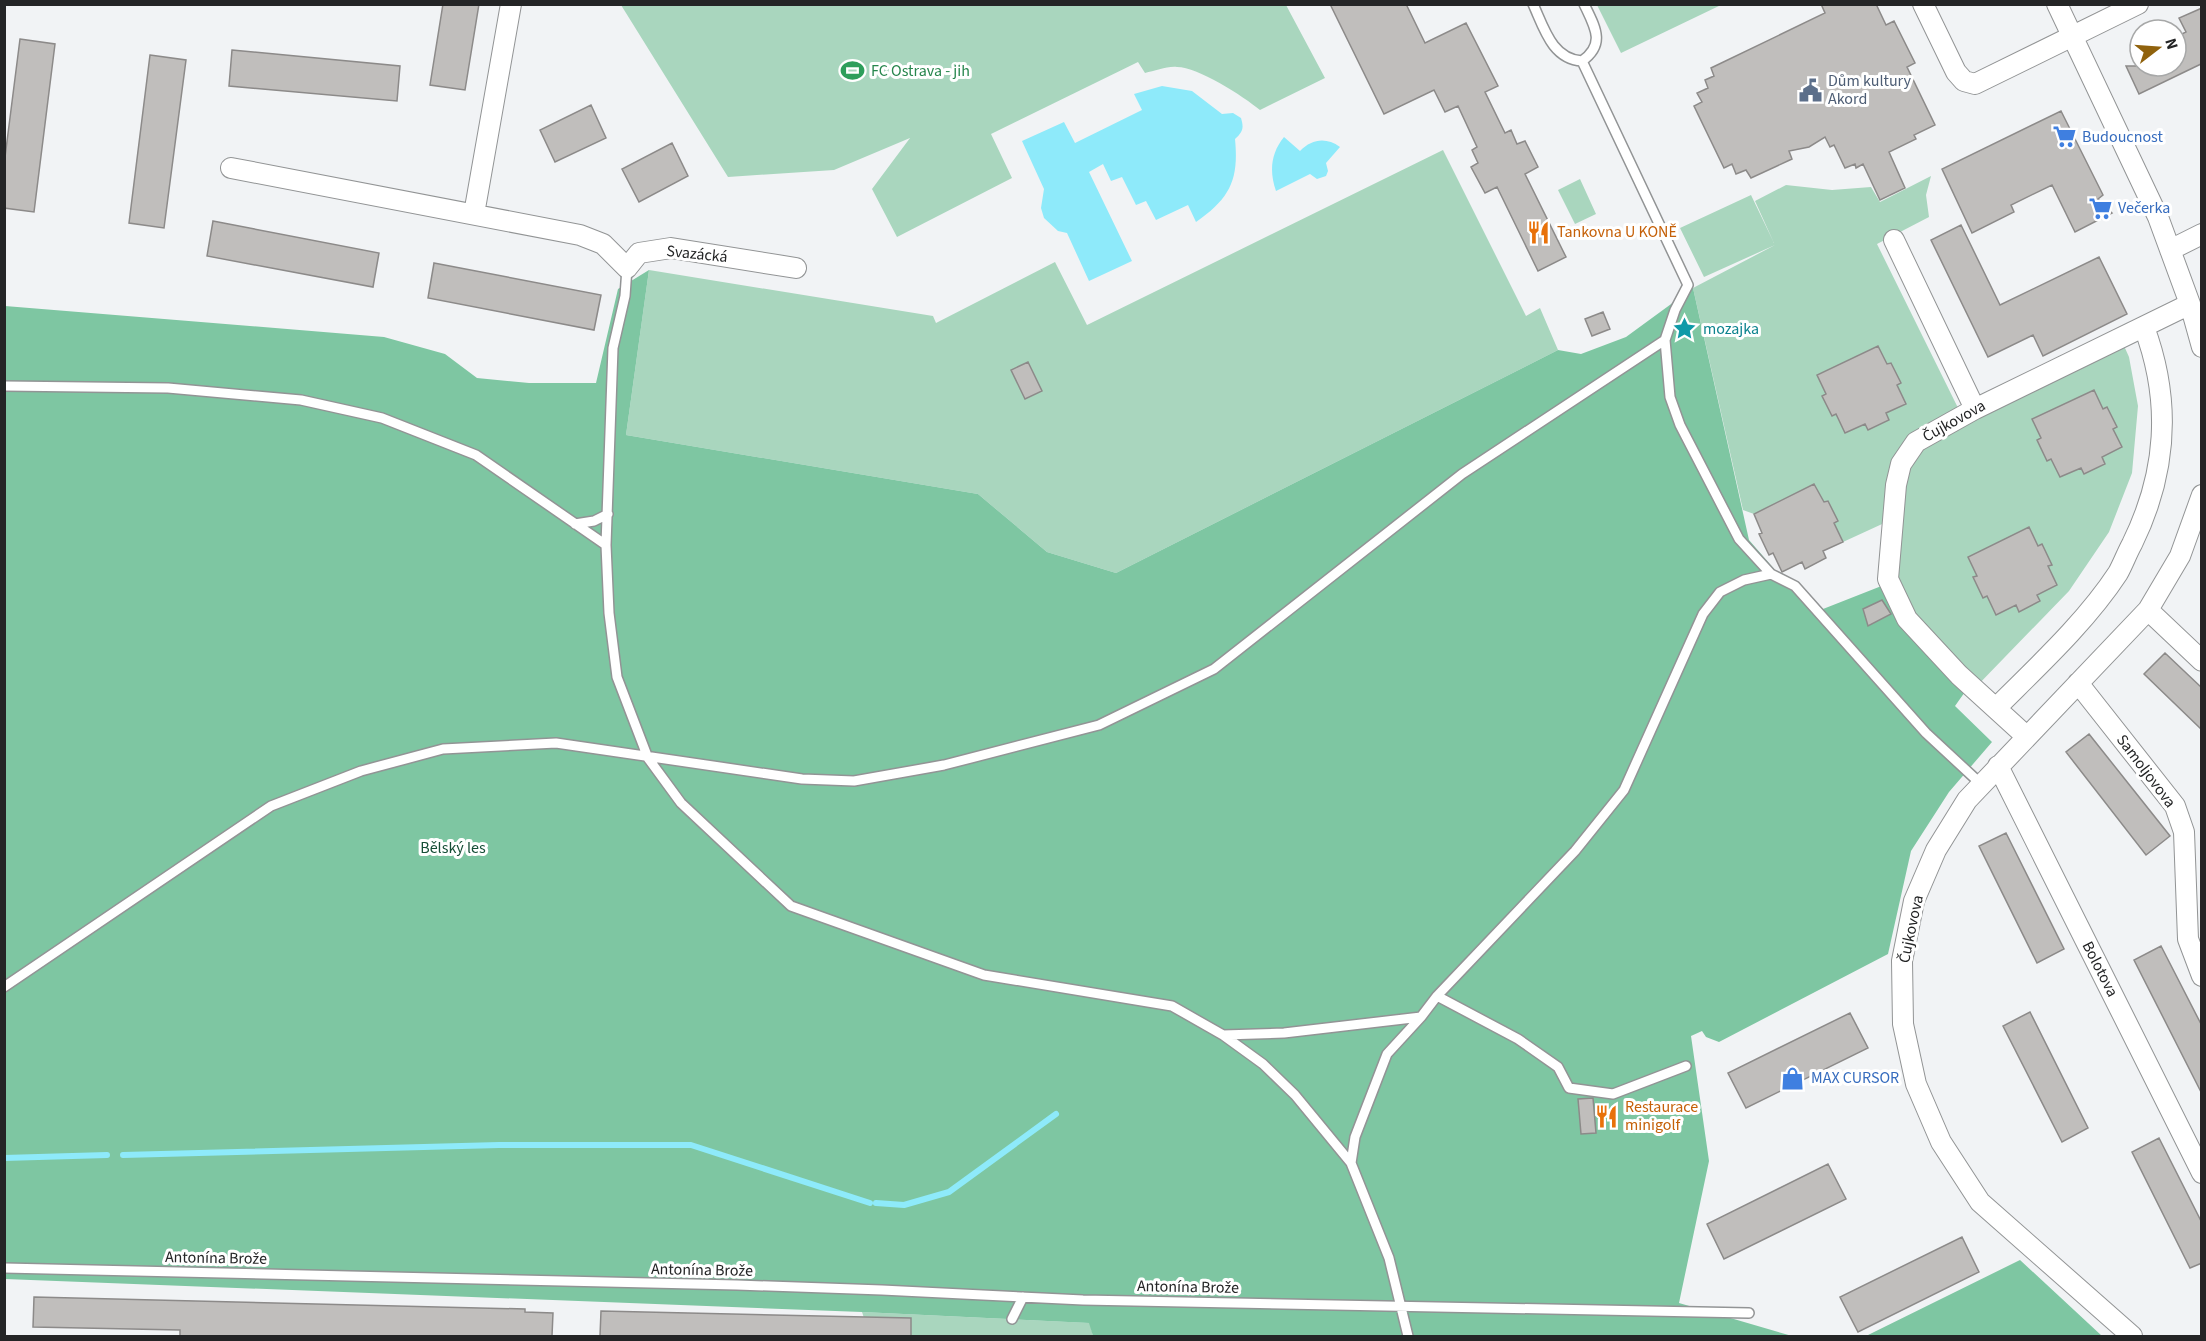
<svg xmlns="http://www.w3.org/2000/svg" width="2206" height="1341" font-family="'Source Sans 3',sans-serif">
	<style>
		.green { fill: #a9d6be }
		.forest { fill: #7ec6a2 }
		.water { fill: #8eeafa }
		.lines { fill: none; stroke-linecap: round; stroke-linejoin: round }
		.stream { stroke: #8eeafa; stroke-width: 6 }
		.building { fill: #c0bebc; stroke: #8c8a89; stroke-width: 1.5 }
		.service-casing { stroke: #929495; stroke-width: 12 }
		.minor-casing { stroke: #929495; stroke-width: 22 }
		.service { stroke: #fff; stroke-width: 9 }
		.minor { stroke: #fff; stroke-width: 20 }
		.labels { text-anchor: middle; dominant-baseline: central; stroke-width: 6; stroke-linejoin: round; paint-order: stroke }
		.leisure-label { font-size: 16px; fill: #27864d; stroke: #fff; text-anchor: start }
		.service-label { font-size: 16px; fill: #4e5e75; stroke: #fff; text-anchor: start }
		.shop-label { font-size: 16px; fill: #366cbe; stroke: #fff; text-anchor: start }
		.food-label { font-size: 16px; fill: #c56008; stroke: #fff; text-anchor: start }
		.street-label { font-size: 16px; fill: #242526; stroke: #fff }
		.culture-label { font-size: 16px; fill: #0d838f; stroke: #fff; text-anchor: start }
		.park-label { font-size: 16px; fill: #154e36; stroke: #fff }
	</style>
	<rect width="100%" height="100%" fill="#f1f3f5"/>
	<!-- green -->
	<path class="green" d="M621 5H1286L1325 78 1260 110C1243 96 1198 67 1177 67 1167 66 1155 71 1145 73L1138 62 991 134 1012 178 897 237 872 189 910 138 834 170 728 177Z
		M1597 5H1721L1621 53Z
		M1443 150 1526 316 1540 308 1558 350 1116 573 1047 552 978 494 626 435 649 270 933 316 936 323 1055 262 1087 325Z
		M1931 176 1926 195 1929 217 1877 244 1962 416 2121 339 2129 357 2138 406 2132 473 2109 532 2069 591 1974 689 1959 675 1888 579 1893 519 1843 542 1834 523 1838 521 1828 501 1824 502 1814 484 1754 514 1743 510 1693 288 1775 245 1704 277 1680 228 1751 195 1774 243 1755 201 1786 185 1832 190 1871 187 1880 202Z
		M1580 179 1596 214 1575 224 1558 190Z
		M862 1312 1090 1323 1093 1336H870Z"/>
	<!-- forest -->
	<path class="forest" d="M649 270 626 435 978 494 1047 552 1116 573 1558 350 1581 354 1626 337 1693 288 1749 540 1789 586 1823 609 1884 585 1967 689 1955 706 1992 742 1949 792 1911 851 1888 954 1719 1042 1706 1037 1702 1031 1691 1036 1709 1161 1679 1303 1792 1336H1093L1089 1323 862 1312 5 1279V306L384 337 445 354 477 378 529 383H596L618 289Z
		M2020 1260 2102 1336H1866Z"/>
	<!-- water -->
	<path class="water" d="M1162 86 1192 91 1222 114 1233 113 1241 118C1244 128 1243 132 1235 139 1239 180 1230 198 1196 222L1188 205 1156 220 1146 201 1136 205 1122 177 1111 181 1103 164 1089 172 1132 261 1089 281 1067 233 1058 231 1044 218 1041 208 1044 189 1022 141 1064 122 1075 143 1142 110 1134 94Z
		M1284 137 1300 151C1312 139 1326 137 1340 147L1326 163 1328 171 1326 176 1317 179 1310 174 1276 191C1269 171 1271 153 1284 137Z"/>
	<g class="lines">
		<!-- stream -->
		<path class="stream" d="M123 1155 499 1145H691L870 1203
			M4 1158 107 1155
			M876 1203 904 1205 949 1192 1056 1114"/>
	</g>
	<!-- building -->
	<path class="building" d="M443 4H479L465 90 430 85Z
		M1330 4H1406L1425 43 1466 23 1498 86 1485 92 1505 133 1511 130 1517 144 1525 141 1538 167 1525 174 1566 257 1538 271 1497 187 1485 193 1471 167 1478 163 1472 150 1477 147 1458 106 1445 112 1434 90 1384 114Z
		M1821 4H1876L1886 25 1894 21 1915 63 1907 67 1935 125 1914 135 1916 139 1889 152 1905 188 1880 200 1863 164 1856 168 1855 164 1845 168 1834 145 1830 147 1825 137 1809 147 1789 151 1792 159 1751 178 1746 170 1736 174 1732 164 1724 168 1694 106 1702 102 1697 93 1708 88 1705 80 1714 76 1711 68 1825 13Z
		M2202 8V65L2201 64 2139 94 2126 66H2176V37L2186 32 2179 18Z
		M20 39 55 44 34 212 4 208V165Z
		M232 50 400 66 397 101 229 86Z
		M150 55 186 60 164 228 129 223Z
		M591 105 606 138 555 162 540 130Z
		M2061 111 2103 195 2098 199 2112 213 2075 232 2052 185 2011 205 2014 212 1972 233 1942 169Z
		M672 143 688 176 639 202 622 169Z
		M213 221 379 253 373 287 207 256Z
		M1961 225 2000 305 2099 257 2127 314 2043 356 2033 335 1988 357 1931 240Z
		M434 263 601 295 594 330 428 298Z
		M1603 312 1610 329 1592 336 1585 319Z
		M1878 346 1887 364 1891 363 1901 383 1897 385 1906 404 1886 413 1889 420 1868 430 1865 424 1845 433 1836 414 1832 416 1822 396 1826 394 1817 375Z
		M1028 362 1042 391 1025 399 1011 370Z
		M2094 390 2103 409 2107 407 2117 427 2113 429 2122 447 2102 457 2105 464 2084 474 2081 468 2060 477 2051 459 2047 461 2037 440 2041 438 2032 419Z
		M1814 484 1824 502 1828 501 1838 521 1834 523 1843 542 1823 551 1826 558 1805 569 1802 562 1782 572 1773 553 1769 555 1759 534 1762 533 1754 514Z
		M2029 527 2038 546 2042 544 2052 565 2048 566 2057 585 2037 595 2040 601 2019 612 2016 605 1996 615 1987 596 1983 598 1973 577 1977 576 1968 557Z
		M1882 600 1891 614 1868 626 1863 609Z
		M2165 653 2202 688V730L2144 674Z
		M2089 734 2170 836 2146 855 2066 752Z
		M2006 833 2064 949 2037 963 1979 846Z
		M2161 946 2202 1026V1094L2134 960Z
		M2030 1012 2088 1128 2062 1142 2003 1026Z
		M1850 1013 1868 1048 1746 1108 1728 1073Z
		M1593 1098 1596 1133 1581 1134 1578 1099Z
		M2159 1138 2202 1223V1263L2190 1268 2132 1152Z
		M1828 1164 1846 1199 1724 1259 1707 1224Z
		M1962 1237 1979 1272 1858 1332 1840 1297Z
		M34 1297 525 1309V1312L553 1313 552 1336H180V1330L33 1327Z
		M601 1311 911 1318V1336H600Z"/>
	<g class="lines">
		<defs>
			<path id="service" d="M1533 4C1544 28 1552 59 1582 61 1606 44 1595 27 1584 4
				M1582 61 1688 285 1675 310 1665 340 1670 397 1680 425 1739 539 1771 574 1795 586 1926 733 1981 784
				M627 268 625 296 613 348 606 545 609 613 617 677 648 758 681 803 791 906 984 975 1172 1006 1223 1035 1263 1064 1295 1095 1351 1163 1389 1258 1408 1336
				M4 386 168 388 301 400 382 418 476 455 606 545
				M575 524 594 521 608 514
				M4 987 271 806 361 771 443 749 556 743 802 779 854 781 944 765 1099 725 1214 669 1462 474 1665 340
				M1223 1035 1284 1033 1421 1017 1437 996
				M1686 1066 1613 1094 1569 1088 1558 1067 1518 1039 1437 996 1575 851 1624 790 1703 614 1720 592 1744 580 1771 574
				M1351 1163 1355 1137 1387 1054 1421 1017
				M4 1268 737 1285 882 1290 1083 1300 1749 1313
				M1012 1319 1023 1297"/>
			<path id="minor" d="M1923 4 1956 72 1964 81 1975 84 2138 4
				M2057 4 2158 217 2190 304 2202 347
				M231 168 580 235 603 244 627 268 639 253 671 248 796 268
				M474 214 511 4
				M1894 240 1975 409
				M2170 250 2202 234
				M2148 610 2202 661
				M2078 683 2175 806 2184 832 2188 939 2202 976
				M1996 708C2037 667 2086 622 2118 573 2123 564 2127 553 2132 544 2167 473 2172 402 2144 327
				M2026 736 1959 675 1907 619 1888 579 1896 485 1901 464 1916 442 1975 409 2190 304
				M1998 766 2202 1173
				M2132 1336 1980 1202 1941 1142 1916 1084 1903 1024 1902 961 1914 901 1936 850 1967 800 2148 610 2180 556 2202 495"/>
		</defs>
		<!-- service casing -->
		<use href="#service" class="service-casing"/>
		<!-- minor casing -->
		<use href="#minor" class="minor-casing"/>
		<!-- service -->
		<use href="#service" class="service"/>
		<!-- minor -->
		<use href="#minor" class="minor"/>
	</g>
	<!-- icons -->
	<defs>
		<symbol id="stadium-bare" viewBox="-9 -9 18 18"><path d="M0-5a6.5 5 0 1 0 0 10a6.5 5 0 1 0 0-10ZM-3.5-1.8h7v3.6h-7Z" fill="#2e9e5b" stroke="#fff" stroke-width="2.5" paint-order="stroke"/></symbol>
		<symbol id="civic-bare" viewBox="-9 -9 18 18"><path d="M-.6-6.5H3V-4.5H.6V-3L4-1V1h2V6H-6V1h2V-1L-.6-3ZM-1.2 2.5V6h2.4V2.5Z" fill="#5c6f8a" stroke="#fff" stroke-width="2.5" paint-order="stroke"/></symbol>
		<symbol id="supermarket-bare" viewBox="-9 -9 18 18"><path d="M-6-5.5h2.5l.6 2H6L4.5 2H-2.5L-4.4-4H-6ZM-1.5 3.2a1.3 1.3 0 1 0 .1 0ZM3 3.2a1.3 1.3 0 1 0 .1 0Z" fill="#3f7fe0" stroke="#fff" stroke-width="2.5" paint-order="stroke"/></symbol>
		<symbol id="restaurant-bare" viewBox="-9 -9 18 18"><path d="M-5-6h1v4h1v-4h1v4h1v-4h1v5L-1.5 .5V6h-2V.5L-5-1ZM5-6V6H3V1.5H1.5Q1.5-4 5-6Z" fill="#e8710a" stroke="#fff" stroke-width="2.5" paint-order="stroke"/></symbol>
		<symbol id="sight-bare" viewBox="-9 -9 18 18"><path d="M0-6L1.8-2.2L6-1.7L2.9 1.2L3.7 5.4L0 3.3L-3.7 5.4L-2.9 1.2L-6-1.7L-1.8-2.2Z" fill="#0f9aa8" stroke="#fff" stroke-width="2.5" paint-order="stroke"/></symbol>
		<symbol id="shop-bare" viewBox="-9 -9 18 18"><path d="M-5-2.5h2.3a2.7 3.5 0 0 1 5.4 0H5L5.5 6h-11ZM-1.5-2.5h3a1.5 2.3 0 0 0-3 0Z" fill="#3f7fe0" stroke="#fff" stroke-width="2.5" paint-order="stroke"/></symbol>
	</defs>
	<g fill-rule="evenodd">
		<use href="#stadium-bare" x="836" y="54" width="33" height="33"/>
		<use href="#civic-bare" x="1794" y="74" width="33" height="33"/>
		<use href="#supermarket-bare" x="2048" y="120" width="33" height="33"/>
		<use href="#supermarket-bare" x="2084" y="192" width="33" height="33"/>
		<use href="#restaurant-bare" x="1522" y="216" width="33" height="33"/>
		<use href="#sight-bare" x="1668" y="312" width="33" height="33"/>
		<use href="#shop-bare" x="1776" y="1062" width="33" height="33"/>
		<use href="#restaurant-bare" x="1590" y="1100" width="33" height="33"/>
	</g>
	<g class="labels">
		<!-- leisure labels -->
		<g class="leisure-label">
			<text x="871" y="71">FC Ostrava - jih</text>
		</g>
		<!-- service labels -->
		<g class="service-label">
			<text x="1828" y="81">Dům kultury<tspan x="1828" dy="18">Akord</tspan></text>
		</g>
		<!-- shop labels -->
		<g class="shop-label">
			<text x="2082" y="137">Budoucnost</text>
			<text x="2118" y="208">Večerka</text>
			<text x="1811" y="1078">MAX CURSOR</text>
		</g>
		<!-- food labels -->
		<g class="food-label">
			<text x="1557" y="232">Tankovna U KONĚ</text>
			<text x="1625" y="1107">Restaurace<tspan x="1625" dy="18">minigolf</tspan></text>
		</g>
		<!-- street labels -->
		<g class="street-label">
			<text transform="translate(697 254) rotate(6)">Svazácká</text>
			<text transform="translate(1954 421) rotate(-29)">Čujkovova</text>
			<text transform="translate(2146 771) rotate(53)">Samoljovova</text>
			<text transform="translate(1911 929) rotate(-78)">Čujkovova</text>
			<text transform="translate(2100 969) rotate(63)">Bolotova</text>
			<text transform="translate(216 1258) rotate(1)">Antonína Brože</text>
			<text transform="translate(702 1270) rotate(1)">Antonína Brože</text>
			<text transform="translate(1188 1287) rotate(1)">Antonína Brože</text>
		</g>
		<!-- culture labels -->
		<g class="culture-label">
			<text x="1703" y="329">mozajka</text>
		</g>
		<!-- park labels -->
		<g class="park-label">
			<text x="453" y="848">Bělský les</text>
		</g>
	</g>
	<!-- border -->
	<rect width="2206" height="1341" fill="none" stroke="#242526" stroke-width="12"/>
	<!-- north arrow -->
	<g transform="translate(2158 48) rotate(73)"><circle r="28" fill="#ffffff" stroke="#a7a8a8" stroke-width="1.5"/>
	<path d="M0-4.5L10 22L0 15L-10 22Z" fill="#90620d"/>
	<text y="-9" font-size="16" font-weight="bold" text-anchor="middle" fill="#242526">N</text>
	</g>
</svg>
